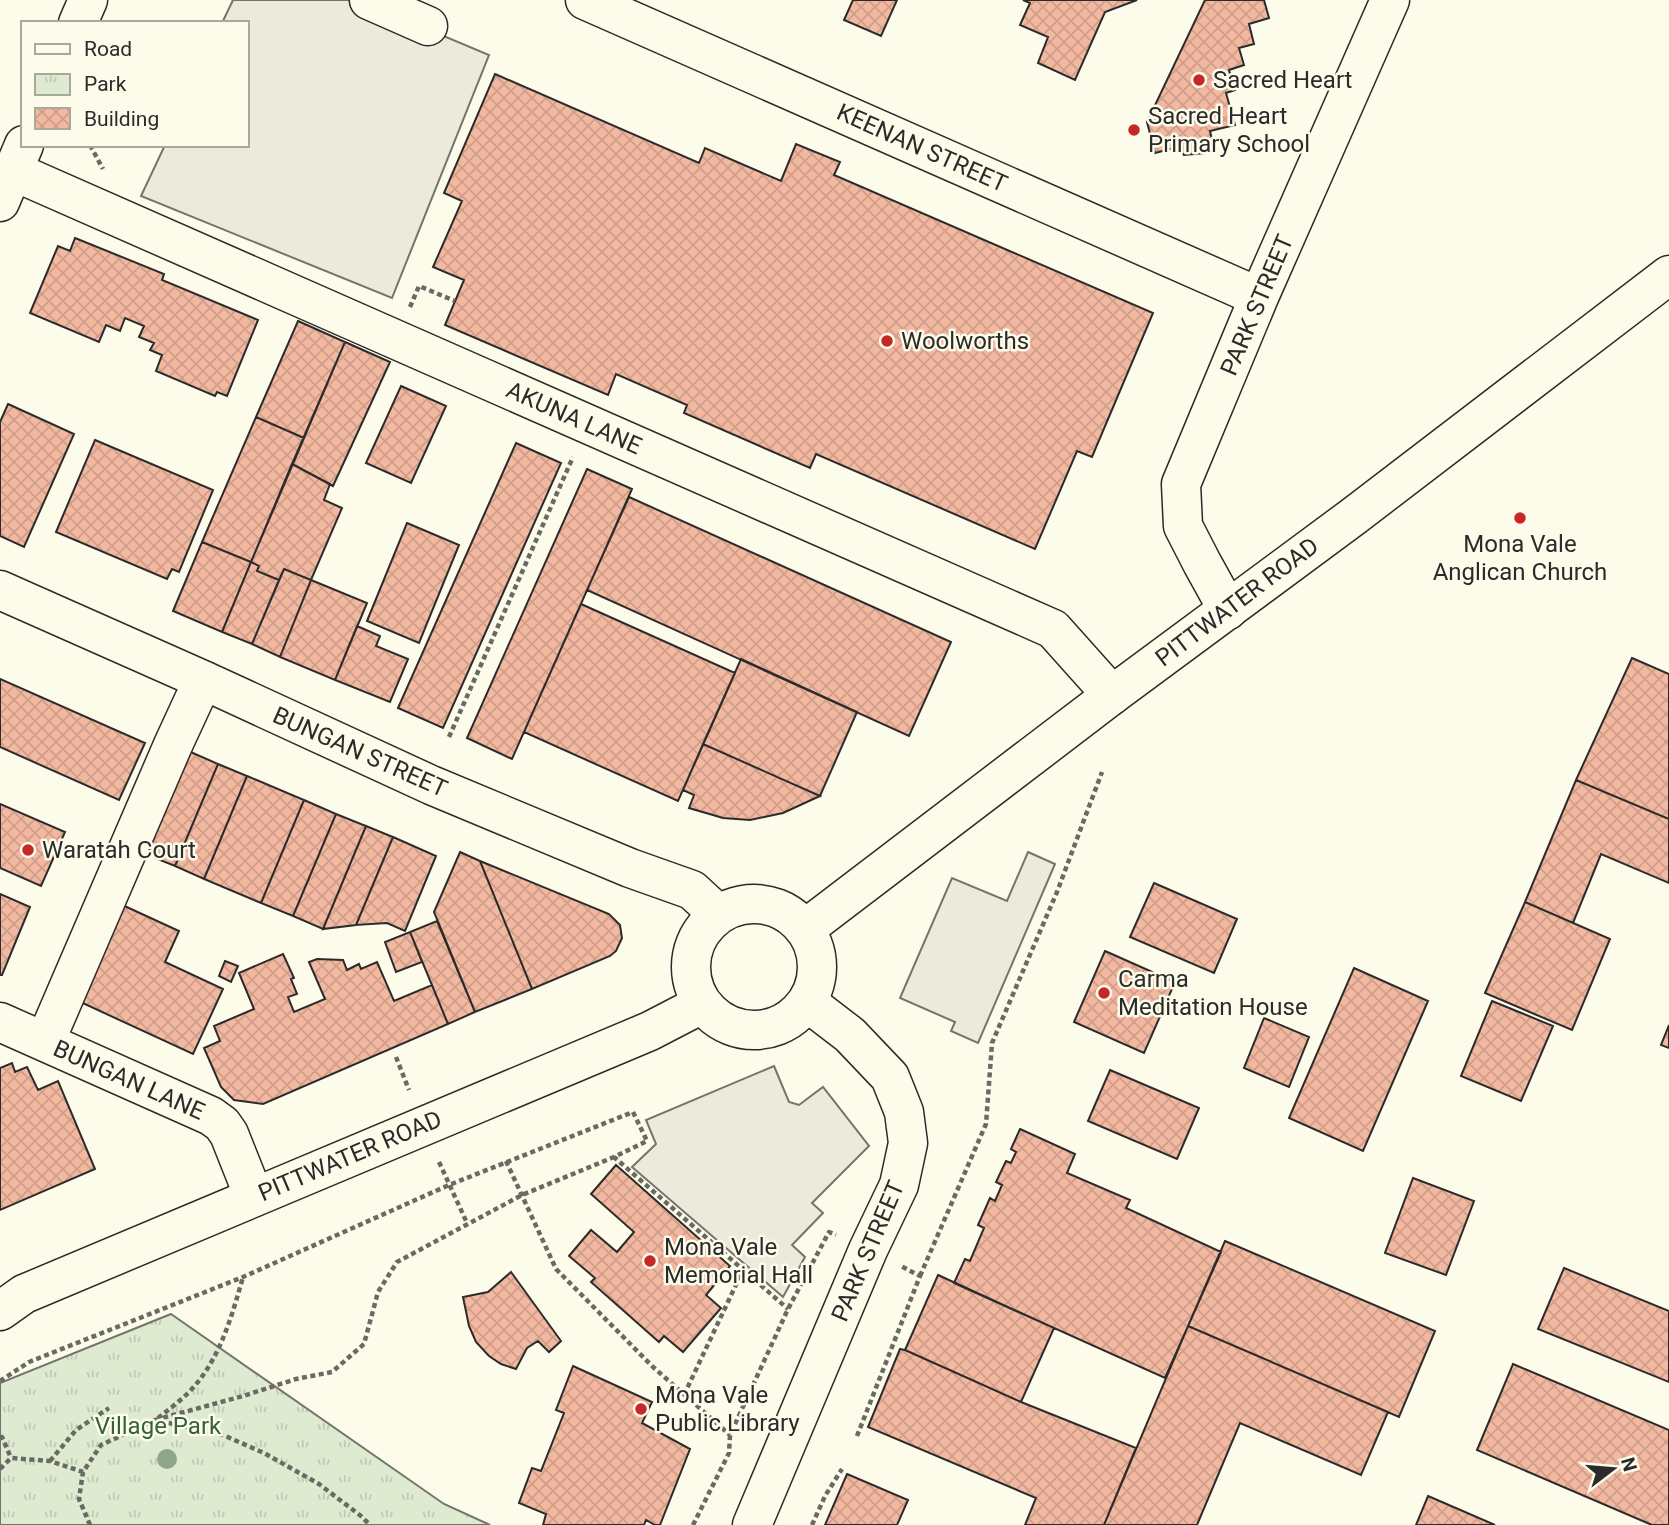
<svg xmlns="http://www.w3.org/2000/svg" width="1669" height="1525" font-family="Roboto,sans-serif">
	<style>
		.park { fill: url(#park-tufts); stroke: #74746e; stroke-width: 2 }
		.parking { fill: #eceadb; stroke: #74746e; stroke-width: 2 }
		.building { fill: url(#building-cross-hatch); stroke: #2b2b2b; stroke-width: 2 }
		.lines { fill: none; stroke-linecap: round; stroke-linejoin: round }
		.minor-casing { stroke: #2b2b2b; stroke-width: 41 }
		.major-casing { stroke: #2b2b2b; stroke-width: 41 }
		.path { stroke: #6a6964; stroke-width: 4.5; stroke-dasharray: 5 3.5; stroke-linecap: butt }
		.minor { stroke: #fdfbea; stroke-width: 38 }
		.major { stroke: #fdfbea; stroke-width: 38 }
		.tree { fill: #8ea78a }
		.poi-dot { fill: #c62828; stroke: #fdfbea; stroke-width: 2.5 }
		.labels { text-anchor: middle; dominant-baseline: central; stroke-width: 5; stroke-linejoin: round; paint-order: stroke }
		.poi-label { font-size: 24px; fill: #2b2b2b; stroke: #fdfbea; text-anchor: start }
		.street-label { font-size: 24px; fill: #2b2b2b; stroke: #fdfbea }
		.park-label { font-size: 24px; fill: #34623c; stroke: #fdfbea }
	</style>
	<defs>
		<pattern id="park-tufts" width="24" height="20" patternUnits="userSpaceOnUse" patternTransform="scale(1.75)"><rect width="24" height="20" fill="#deebd1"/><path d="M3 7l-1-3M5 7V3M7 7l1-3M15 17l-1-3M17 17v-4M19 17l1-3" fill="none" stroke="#bfcab4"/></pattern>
		<pattern id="building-cross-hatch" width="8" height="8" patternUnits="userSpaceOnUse" patternTransform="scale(1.75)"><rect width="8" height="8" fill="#f2b8a0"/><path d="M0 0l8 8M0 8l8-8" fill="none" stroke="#d09e8a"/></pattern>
	</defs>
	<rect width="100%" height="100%" fill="#fdfbea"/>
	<!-- park -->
	<path class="park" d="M171 1314 444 1504 490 1525H0V1383Z"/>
	<!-- parking -->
	<path class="parking" d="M233 0H358L489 55 392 298 141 196 165 145H247V23H222Z
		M1028 852 1055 864 978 1043 951 1031 955 1022 900 998 952 878 1007 901Z
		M774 1066 789 1102 799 1105 823 1087 869 1146 812 1203 823 1213 792 1245 805 1257 783 1297 632 1167 656 1144 646 1120Z"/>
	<!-- building -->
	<path class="building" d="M853 0H897L881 36 844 20Z
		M1023 0H1137L1105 12 1075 80 1038 63 1048 37 1020 25 1030 3Z
		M1205 0H1264L1269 18 1249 24 1254 44 1239 48 1244 65 1229 70 1235 90 1226 93 1235 125 1210 131 1213 144 1205 153 1184 155 1178 147 1155 153 1147 122Z
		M495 74 699 163 705 148 781 181 796 144 840 162 834 175 1153 313 1092 457 1077 451 1035 549 816 454 810 468 684 413 687 405 616 374 608 395 445 325 464 280 433 267 462 201 444 193Z
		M75 238 164 274 162 280 258 320 227 396 217 392 215 396 156 371 162 355 150 350 154 343 139 337 144 326 125 318 120 331 106 325 99 342 30 313 58 246 70 251Z
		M298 321 345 342 304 438 256 417Z
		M345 342 390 362 333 486 292 464Z
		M401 386 446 406 411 483 366 463Z
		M8 404 74 434 24 547 0 536V422Z
		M256 417 304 438 251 562 202 542Z
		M95 440 213 490 179 572 172 569 167 579 56 532Z
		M516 443 561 463 443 728 398 708Z
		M292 464 330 484 324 500 342 508 311 580 284 569 279 580 257 571 259 566 251 562Z
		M587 469 632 489 512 759 467 738Z
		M629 497 951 642 909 736 587 590Z
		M407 523 459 545 419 643 367 621Z
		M202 542 251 562 222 632 173 611Z
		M251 562 259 566 257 571 279 580 252 644 222 632Z
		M284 569 311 580 280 657 252 644Z
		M311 580 367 603 335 680 280 657Z
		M581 604 735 673 678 801 524 732Z
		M357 626 380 636 376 646 408 659 390 702 335 680Z
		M1632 658 1669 674V819L1576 780Z
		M741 659 857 712 820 796 703 744Z
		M0 679 145 743 119 800 0 747Z
		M703 744 820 796 783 813 750 820 723 818 689 808 694 795 683 790Z
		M186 750 218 764 175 866 155 858 149 841Z
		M218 764 247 776 204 879 175 866Z
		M247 776 304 800 261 903 204 879Z
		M1576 780 1669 819V883L1601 854 1573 923 1525 902Z
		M304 800 336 814 293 916 261 903Z
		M0 804 65 832 41 886 0 868Z
		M336 814 366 826 323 929 293 916Z
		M366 826 393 837 356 925 323 929Z
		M393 837 436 856 405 931 387 923 356 925Z
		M460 852 480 861 532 989 475 1012 434 912Z
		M480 861 609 914 620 925 622 938 616 951 610 956 532 989Z
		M1154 883 1237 919 1214 973 1130 937Z
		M0 894 30 907 2 975H0Z
		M1525 902 1610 939 1572 1030 1485 993Z
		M118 903 179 931 165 962 223 989 193 1054 74 999Z
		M437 921 475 1012 448 1024 410 932Z
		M410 932 422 962 396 972 385 942Z
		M1105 951 1175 982 1144 1053 1074 1022Z
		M283 954 294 978 291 979 297 994 288 997 294 1012 325 999 309 962 317 959 343 960 347 970 359 964 361 969 377 962 394 1001 432 985 448 1024 263 1104 234 1100 221 1087 204 1048 220 1041 214 1026 254 1009 239 973Z
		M225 961 238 966 231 982 219 976Z
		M1354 968 1428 1001 1363 1151 1289 1118Z
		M1492 1001 1553 1026 1521 1101 1461 1076Z
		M1264 1018 1309 1037 1289 1087 1244 1068Z
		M1669 1025V1048L1661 1045Z
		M12 1063 15 1072 27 1067 38 1090 58 1081 95 1169 0 1210V1068Z
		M1110 1070 1199 1108 1177 1159 1088 1121Z
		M1020 1129 1075 1154 1067 1173 1130 1200 1126 1208 1221 1252 1165 1378 954 1283 965 1259 970 1261 984 1228 978 1225 990 1198 995 1201 1002 1185 996 1182 1006 1161 1011 1163 1016 1152 1011 1149Z
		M616 1165 730 1266 706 1295 721 1308 683 1352 664 1336 659 1342 591 1282 595 1278 569 1256 591 1230 617 1252 634 1232 591 1194Z
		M1413 1178 1474 1201 1446 1275 1385 1253Z
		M1225 1241 1435 1331 1399 1417 1188 1326Z
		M1564 1268 1669 1311V1382L1538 1329Z
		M511 1272 561 1341 549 1352 538 1341 527 1348 516 1369 501 1364 489 1356 476 1342 469 1326 463 1297 488 1292Z
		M938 1275 1054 1328 1021 1402 905 1350Z
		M1188 1326 1388 1412 1361 1475 1240 1423 1197 1525H1104Z
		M900 1349 905 1350 1021 1402 1136 1448 1104 1525H1025L1036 1498 868 1427Z
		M1513 1364 1669 1430V1525H1652L1477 1450Z
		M573 1366 652 1402 642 1423 690 1449 660 1525H655L646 1520 644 1525H543L546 1514 519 1503 532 1468 541 1471 564 1413 556 1410Z
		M847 1474 908 1500 897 1525H825Z
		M1428 1496 1495 1525H1416Z"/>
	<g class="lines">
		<defs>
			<path id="minor" d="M369 0 428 26
				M585 0 1259 297
				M78 23 88 0
				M13 171 1053 629 1112 695
				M0 202 24 145
				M0 590 203 680 431 785 630 868 692 890 718 914
				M1228 610 1202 563 1183 526 1181 484 1259 297 1390 0
				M0 1022 211 1116 222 1124 229 1134 254 1197
				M45 1042 173 745 203 680
				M752 1525 868 1250 899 1185 908 1143 904 1112 890 1077 850 1035 807 1002"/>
			<path id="major" d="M691 967a63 63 0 1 1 126 0a63 63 0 1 1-126 0Z
				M805 929 1112 695 1354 516 1669 275
				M0 1311 24 1294 650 1031 702 1004"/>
		</defs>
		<!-- minor casing -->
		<use href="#minor" class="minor-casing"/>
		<!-- major casing -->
		<use href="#major" class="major-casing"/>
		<!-- path -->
		<path class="path" d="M90 145 103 169
			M410 307 419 286 455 301
			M449 737 573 457
			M396 1057 409 1090
			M506 1161 556 1269 653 1367 730 1435
			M439 1162 467 1223
			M920 1276 986 1124 992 1043 1057 892 1102 772
			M0 1381 29 1362 243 1277 449 1185 633 1112 647 1141 614 1157 788 1309
			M684 1395 743 1270
			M158 1418C168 1410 179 1402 188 1393 219 1362 231 1319 243 1277
			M155 1420 243 1396 296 1379 332 1372 364 1344 378 1292 397 1262 522 1195 614 1157
			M857 1436 920 1276 899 1265
			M0 1438 2 1437 11 1458
			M50 1461 76 1430 109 1408
			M0 1469 11 1458 50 1461 83 1472
			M90 1525 79 1499 83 1472 101 1445 155 1420 223 1435 264 1453 319 1484 361 1516 370 1525
			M693 1525 729 1453 730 1435 788 1309 829 1232 836 1235
			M812 1525 825 1496 842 1469"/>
		<!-- minor -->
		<use href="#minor" class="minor"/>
		<!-- major -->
		<use href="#major" class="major"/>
	</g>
	<!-- trees -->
	<circle class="tree" cx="167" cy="1459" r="10"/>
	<!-- markers -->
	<g class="poi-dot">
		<circle cx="1199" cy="80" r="7"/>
		<circle cx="1134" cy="130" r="7"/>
		<circle cx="887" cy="341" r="7"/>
		<circle cx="1520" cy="518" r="7"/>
		<circle cx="28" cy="850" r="7"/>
		<circle cx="1104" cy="993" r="7"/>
		<circle cx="650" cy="1261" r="7"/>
		<circle cx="641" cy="1409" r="7"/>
	</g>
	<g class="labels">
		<!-- poi labels -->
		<g class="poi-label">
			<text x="1213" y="80">Sacred Heart</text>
			<text x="1148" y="116">Sacred Heart<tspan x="1148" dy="28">Primary School</tspan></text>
			<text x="901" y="341">Woolworths</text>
			<text x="1520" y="544" text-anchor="middle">Mona Vale<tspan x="1520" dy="28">Anglican Church</tspan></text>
			<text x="42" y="850">Waratah Court</text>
			<text x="1118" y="979">Carma<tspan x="1118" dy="28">Meditation House</tspan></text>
			<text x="664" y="1247">Mona Vale<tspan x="664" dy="28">Memorial Hall</tspan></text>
			<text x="655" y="1395">Mona Vale<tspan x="655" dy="28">Public Library</tspan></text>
		</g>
		<!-- street labels -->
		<g class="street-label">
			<text transform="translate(922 148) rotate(24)">KEENAN STREET</text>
			<text transform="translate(1257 305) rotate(-67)">PARK STREET</text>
			<text transform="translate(574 418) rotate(24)">AKUNA LANE</text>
			<text transform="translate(1237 602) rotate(-37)">PITTWATER ROAD</text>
			<text transform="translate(360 752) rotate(24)">BUNGAN STREET</text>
			<text transform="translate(129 1080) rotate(24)">BUNGAN LANE</text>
			<text transform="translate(350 1156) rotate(-23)">PITTWATER ROAD</text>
			<text transform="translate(868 1251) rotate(-67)">PARK STREET</text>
		</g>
		<!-- park labels -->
		<g class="park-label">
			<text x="158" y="1426">Village Park</text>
		</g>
	</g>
	<!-- legend -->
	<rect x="21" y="21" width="228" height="126" fill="#fdfbea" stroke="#a9a89e" stroke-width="2"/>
	<rect x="35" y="44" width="35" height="10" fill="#fdfbea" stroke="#a9a89e" stroke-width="2"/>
	<text x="84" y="56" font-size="21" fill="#2b2b2b">Road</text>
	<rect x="35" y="74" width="35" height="21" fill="url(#park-tufts)" stroke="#a9a89e" stroke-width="2"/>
	<text x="84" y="91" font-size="21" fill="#2b2b2b">Park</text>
	<rect x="35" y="108" width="35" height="21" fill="url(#building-cross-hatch)" stroke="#a9a89e" stroke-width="2"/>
	<text x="84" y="126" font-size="21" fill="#2b2b2b">Building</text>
	<!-- north arrow -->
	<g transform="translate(1613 1469) rotate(74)" stroke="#fdfbea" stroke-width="5" paint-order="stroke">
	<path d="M0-5L12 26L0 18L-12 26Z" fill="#2b2b2b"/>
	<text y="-10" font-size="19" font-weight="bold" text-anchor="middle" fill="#2b2b2b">N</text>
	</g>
</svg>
